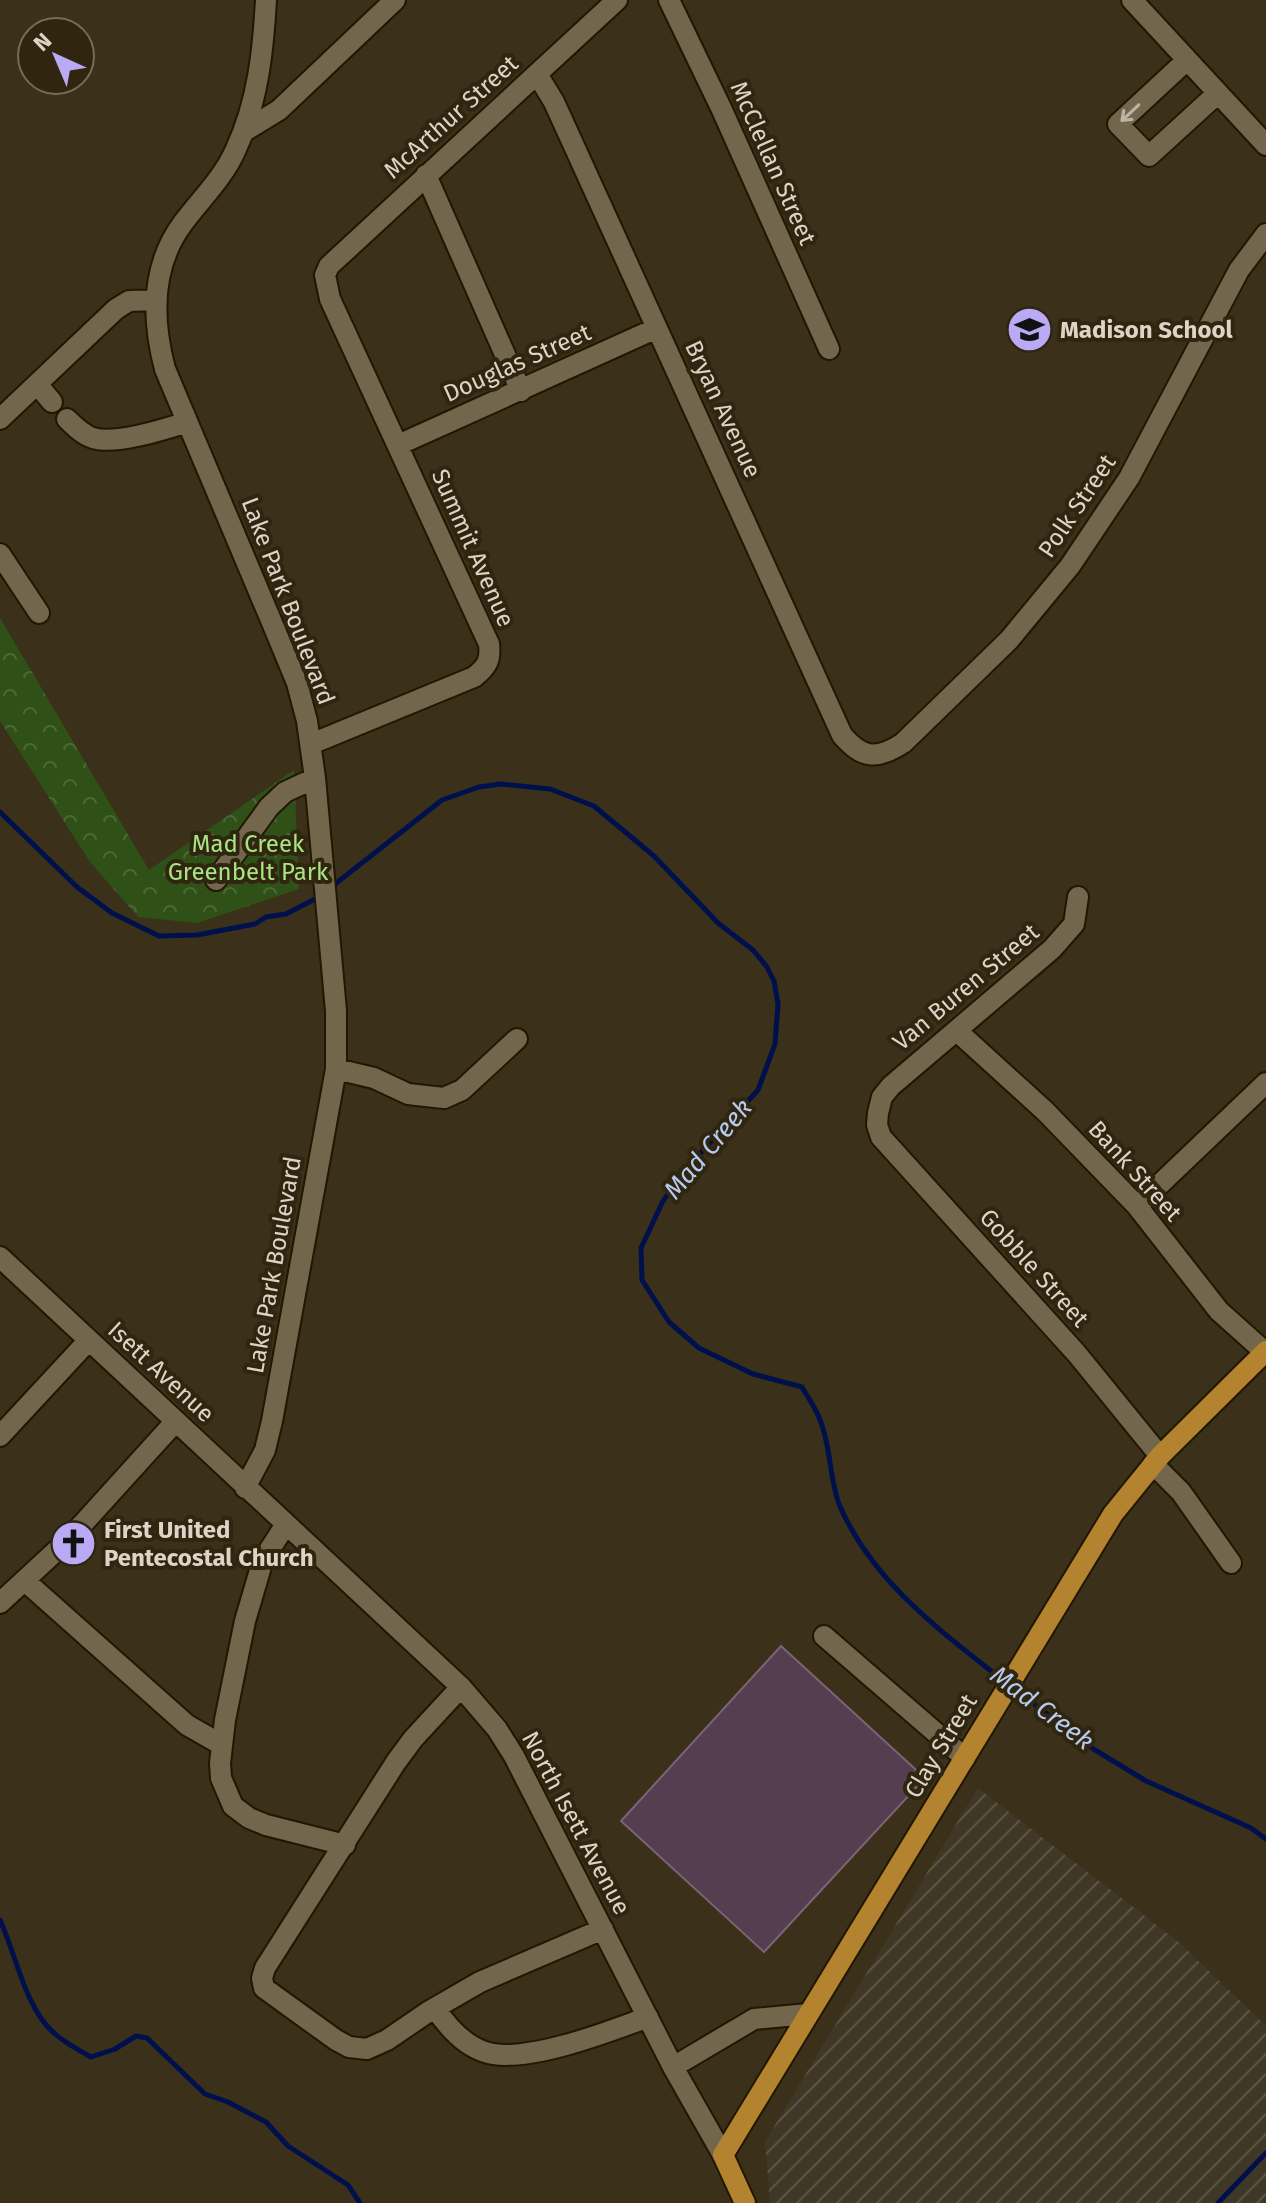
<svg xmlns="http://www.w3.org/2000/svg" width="1266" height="2203" font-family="'Fira Sans',sans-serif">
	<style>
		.industrial { fill: url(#industrial-furrows) }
		.park { fill: url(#park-crowns) }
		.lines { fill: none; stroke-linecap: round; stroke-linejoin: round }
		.stream { stroke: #00104c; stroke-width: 5 }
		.building { fill: #543e4f; stroke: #7c6476; stroke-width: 2 }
		.minor-casing { stroke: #211702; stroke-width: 24 }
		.major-casing { stroke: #211702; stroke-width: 24 }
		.minor { stroke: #72664d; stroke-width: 20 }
		.major { stroke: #b38330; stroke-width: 20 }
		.oneway { stroke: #bcb3a2 }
		.labels { text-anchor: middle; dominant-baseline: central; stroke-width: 8; stroke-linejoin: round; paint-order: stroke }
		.street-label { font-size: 24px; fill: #dbd4c7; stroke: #30260f }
		.poi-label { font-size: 24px; font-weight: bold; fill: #dbd4c7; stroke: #30260f; text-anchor: start }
		.park-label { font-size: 24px; fill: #a8e582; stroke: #30260f }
		.water-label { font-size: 26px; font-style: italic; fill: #b6caf0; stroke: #30260f }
	</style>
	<defs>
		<pattern id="industrial-furrows" width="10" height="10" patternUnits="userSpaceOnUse" patternTransform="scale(2)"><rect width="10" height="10" fill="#403827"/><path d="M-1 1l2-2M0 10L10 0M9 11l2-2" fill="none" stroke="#5b5445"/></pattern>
		<pattern id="park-crowns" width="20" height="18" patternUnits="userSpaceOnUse" patternTransform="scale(2)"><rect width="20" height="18" fill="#2f5017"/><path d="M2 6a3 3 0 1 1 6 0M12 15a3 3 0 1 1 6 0" fill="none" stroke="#4d6837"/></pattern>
	</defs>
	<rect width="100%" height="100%" fill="#3b3019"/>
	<!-- industrial -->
	<path class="industrial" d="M978 1788 1180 1943 1266 2026V2203H770L765 2142Z"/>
	<!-- park -->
	<path class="park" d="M0 618 149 870 294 770 299 889 197 923 138 917 90 862 0 721Z"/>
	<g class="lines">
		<!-- stream -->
		<path class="stream" d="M0 812 77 887 112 913 159 936 197 935 255 924 266 917 286 914 319 897
			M330 888 442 800 479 787 501 784 550 789 594 806 654 856 718 923 753 950 767 967 774 981 778 1004 775 1044 758 1090 678 1178 662 1203 641 1248 642 1280 669 1322 699 1348 753 1374 802 1387C808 1398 816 1408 820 1420 831 1446 829 1477 839 1504 872 1582 941 1631 1005 1682
			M1013 1688 1095 1750 1146 1781 1251 1828 1266 1839
			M0 1920C16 1954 25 2008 54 2033 65 2043 78 2050 91 2057L115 2049 136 2036 147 2038 205 2094 228 2102 266 2122 288 2146 348 2185 360 2203
			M1218 2203 1266 2153"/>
	</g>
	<!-- building -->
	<path class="building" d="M781 1646 925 1778 764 1952 621 1821Z"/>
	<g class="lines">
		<defs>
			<path id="minor" d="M669 0 722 110 829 349
				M1132 0 1266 145
				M1187 60 1118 124 1149 156 1218 93
				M537 74 554 102 842 735C862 759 877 760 903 743L1009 640 1070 566 1129 478 1239 270 1266 234
				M243 132 279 110 395 0
				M426 175 521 391
				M37 384 52 402
				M0 419 116 309 129 301 156 300
				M67 419C74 426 83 435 93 438 114 445 166 429 187 422
				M398 445 657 328
				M0 554 39 613
				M311 744 474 677C487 667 491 660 489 644L330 299 325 275 329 266 617 0
				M216 880 269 807 285 792 315 778
				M1078 897 1074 924 1052 949 891 1086 882 1097 878 1113 877 1125 881 1137 1077 1354 1160 1456
				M957 1031 1045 1111 1137 1206 1219 1311 1266 1353
				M336 1069 374 1078 408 1094 444 1098 462 1090 517 1039
				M1137 1206 1266 1083
				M0 1257 461 1687 497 1729 514 1756 673 2067 723 2155
				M0 1436 89 1340
				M1153 1464 1181 1492 1231 1563
				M245 1488 265 1450 272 1421 336 1069V1011L315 778 307 721 297 683 273 625 165 369C152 320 151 266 183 223 201 199 224 177 236 149 258 101 263 52 266 0
				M286 1524 263 1560 245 1621 225 1720 220 1763 221 1778 233 1806 249 1818 266 1825 345 1845
				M25 1581 187 1725 222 1745
				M0 1603 69 1539 176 1421
				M824 1636 965 1758
				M461 1687 413 1739 396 1762 265 1968 262 1978 264 1988 336 2040 349 2047 367 2049 387 2040 428 2012 480 1982 603 1929
				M435 2008C447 2026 463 2045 485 2052 523 2065 611 2031 648 2017
				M673 2067 754 2019 808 2014"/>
			<path id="major" d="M745 2203 723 2155 1113 1514 1160 1456 1266 1351"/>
		</defs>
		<!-- minor casing -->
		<use href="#minor" class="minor-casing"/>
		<!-- major casing -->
		<use href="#major" class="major-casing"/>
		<!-- minor -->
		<use href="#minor" class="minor"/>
		<!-- major -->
		<use href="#major" class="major"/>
	</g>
	<!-- one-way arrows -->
	<defs><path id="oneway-shaft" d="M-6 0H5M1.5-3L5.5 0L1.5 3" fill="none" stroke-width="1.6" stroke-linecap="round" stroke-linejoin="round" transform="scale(2)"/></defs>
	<use class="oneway" href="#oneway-shaft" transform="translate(1130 113) rotate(137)"/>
	<!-- icons -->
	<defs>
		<symbol id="school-disc" viewBox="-11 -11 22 22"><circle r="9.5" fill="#baaaf6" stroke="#30260f"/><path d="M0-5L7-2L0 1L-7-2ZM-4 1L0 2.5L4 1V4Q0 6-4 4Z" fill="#111"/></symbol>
		<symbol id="church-disc" viewBox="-11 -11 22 22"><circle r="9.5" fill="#baaaf6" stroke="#30260f"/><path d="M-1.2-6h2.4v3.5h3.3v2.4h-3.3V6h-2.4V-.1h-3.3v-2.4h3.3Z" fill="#111"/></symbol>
	</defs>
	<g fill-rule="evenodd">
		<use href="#school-disc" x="1004" y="304" width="51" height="51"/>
		<use href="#church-disc" x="48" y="1518" width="51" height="51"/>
	</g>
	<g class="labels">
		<!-- street labels -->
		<g class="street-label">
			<text transform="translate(451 117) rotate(-42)">McArthur Street</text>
			<text transform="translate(773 163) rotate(66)">McClellan Street</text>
			<text transform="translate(517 363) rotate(-24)">Douglas Street</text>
			<text transform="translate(723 409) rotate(65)">Bryan Avenue</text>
			<text transform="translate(1077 506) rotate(-56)">Polk Street</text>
			<text transform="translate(473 548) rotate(66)">Summit Avenue</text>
			<text transform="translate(288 601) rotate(69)">Lake Park Boulevard</text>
			<text transform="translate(966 987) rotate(-40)">Van Buren Street</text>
			<text transform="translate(1135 1171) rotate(48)">Bank Street</text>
			<text transform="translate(274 1265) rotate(-80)">Lake Park Boulevard</text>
			<text transform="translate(1034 1268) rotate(48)">Gobble Street</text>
			<text transform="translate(161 1372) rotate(43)">Isett Avenue</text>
			<text transform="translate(941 1746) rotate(-59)">Clay Street</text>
			<text transform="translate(576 1823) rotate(62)">North Isett Avenue</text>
		</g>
		<!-- poi labels -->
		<g class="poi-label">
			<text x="1060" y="330">Madison School</text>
			<text x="104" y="1530">First United<tspan x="104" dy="28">Pentecostal Church</tspan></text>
		</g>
		<!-- park labels -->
		<g class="park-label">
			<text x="248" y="844">Mad Creek<tspan x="248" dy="28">Greenbelt Park</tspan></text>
		</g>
		<!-- water labels -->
		<g class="water-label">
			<text transform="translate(708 1149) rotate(-50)">Mad Creek</text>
			<text transform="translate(1042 1708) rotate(37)">Mad Creek</text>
		</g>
	</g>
	<!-- north arrow -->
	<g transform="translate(56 56) rotate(316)"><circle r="38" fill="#30260f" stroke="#746c59" stroke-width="2"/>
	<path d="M0-6L14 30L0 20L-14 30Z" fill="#baaaf6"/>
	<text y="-12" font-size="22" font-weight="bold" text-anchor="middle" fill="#dbd4c7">N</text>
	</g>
</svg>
